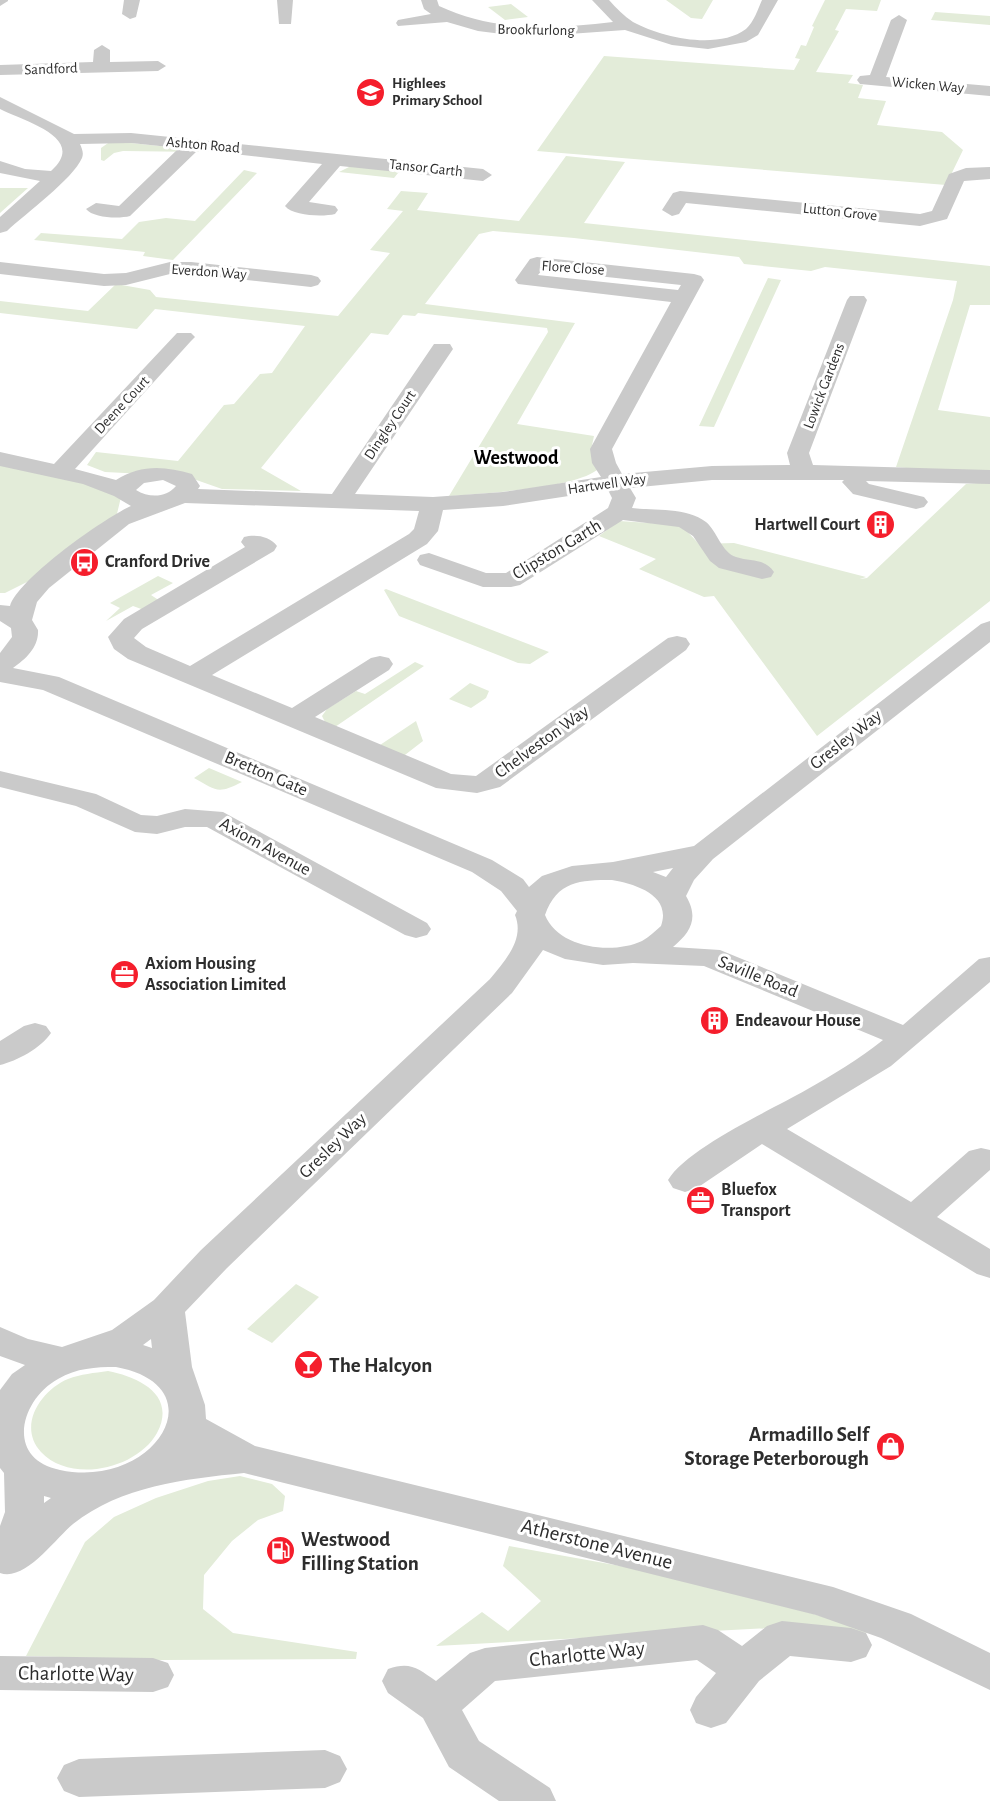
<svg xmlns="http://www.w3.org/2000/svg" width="990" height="1801" font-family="'Alegreya Sans',sans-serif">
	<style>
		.green { fill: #e3ecd9 }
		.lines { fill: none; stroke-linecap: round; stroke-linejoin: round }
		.minor { fill: #cacaca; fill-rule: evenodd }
		.labels { text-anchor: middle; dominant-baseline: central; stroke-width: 6; stroke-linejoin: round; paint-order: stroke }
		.far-street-label { font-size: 15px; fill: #2d2d2d; stroke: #fff }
		.far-poi-label { font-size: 15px; font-weight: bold; fill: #2d2d2d; stroke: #fff; text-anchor: start }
		.poi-label { font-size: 18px; font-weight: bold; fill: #2d2d2d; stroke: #fff; text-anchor: start }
		.street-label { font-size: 18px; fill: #2d2d2d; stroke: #fff }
		.far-district-label { font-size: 20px; font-weight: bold; fill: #000; stroke: #fff }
		.near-poi-label { font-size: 21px; font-weight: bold; fill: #2d2d2d; stroke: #fff; text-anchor: start }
		.near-street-label { font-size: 21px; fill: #2d2d2d; stroke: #fff }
	</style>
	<rect width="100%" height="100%" fill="#fff"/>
	<!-- green -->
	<path class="green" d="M666 0H713L702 19 691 18Z
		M825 0H881L877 11 846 9 835 30 839 31 816 72 853 75 848 83 863 85 858 98 886 101 877 125 942 132 963 150 946 185 537 151 604 56 794 70 800 59 795 58 801 45 806 46 814 27 812 26Z
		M511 4 528 17 505 20 488 7Z
		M935 12 990 16V25L931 20Z
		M111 141 199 150 201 152 123 151 114 153 104 161 101 160V148Z
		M566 156 625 162 584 223 990 266V305H970L938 410 990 417V471L951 472 896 467 953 300 957 281 825 267 811 271 744 264 739 257 574 238 493 231 479 234 425 304 575 323 517 424 594 436 591 450 597 470C572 489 483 493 449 496L548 332 547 328 418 313 415 316 403 315 388 335 371 333 261 468 301 491 222 489 185 476 105 472 87 465 96 452 178 461 224 405 234 404 260 374 272 373 305 326 155 309 137 329 0 313V301L88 311 116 284 150 290 156 297 338 316 390 253 370 250 403 211 387 209 401 191 428 193 417 210 519 221Z
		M351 166 402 168 394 178 339 172Z
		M244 170 257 173 173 260 143 256 145 252 34 240 41 233 122 239 139 222 166 218 195 221Z
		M0 188H28L0 213Z
		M768 278 781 280 714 427 699 426Z
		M0 463 86 482 121 497 116 518 43 574 5 593H0Z
		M990 482V601L817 736 714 596 704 597 639 569 656 559 599 536 619 521 681 525 699 544 734 543 866 577 860 579 867 578 966 484Z
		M158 576 173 583 151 595 160 601 144 610 133 606 106 621 120 608 110 603Z
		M386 589 549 652 530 664 518 663 399 616 384 590Z
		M415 662 424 666 335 727 325 722 322 716 327 709 356 691 365 694Z
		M470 683 489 691 486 698 471 708 449 699Z
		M416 721 423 741 401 758 380 745Z
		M209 768 242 782C217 795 216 790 194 778Z
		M296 1284 319 1297 272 1343 247 1329Z
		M108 1371C139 1377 177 1395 157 1433 137 1469 71 1484 41 1452 17 1426 41 1390 68 1379 81 1374 94 1373 108 1371Z
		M240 1476 272 1484 285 1496 283 1511 258 1520 232 1541 204 1575 203 1609 233 1633 357 1652 356 1659 162 1660 26 1656 85 1542 114 1517 156 1498 208 1481Z
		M509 1546 693 1579 882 1634 785 1627 436 1646 482 1612 508 1631 541 1601 503 1566Z"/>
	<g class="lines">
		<!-- minor -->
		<path class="minor" d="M0 0H8V1L0 6Z
			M124 0H140L136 17 130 19 122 14Z
			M277 0H293L291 24H279Z
			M421 0H437L439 6C495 32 552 29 613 22L592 0H609C616 8 624 16 633 22 662 38 718 50 746 29 754 22 758 9 762 0H778L758 35 746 42 708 49 672 45 625 30 527 37 478 31 447 22 398 26 396 23 398 20 431 14 424 9Z
			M899 15 907 20 886 77 990 86V96L860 84 857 80 860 76 870 75 891 20Z
			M102 45 110 50V62L158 61 166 66 158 71 0 75V65L93 62 94 50Z
			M0 97 74 134 131 133 483 169 492 175 483 181 340 166 309 202 335 206 338 210 335 214C323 217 293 216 285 206L322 164 198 150 130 216C119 219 93 218 86 209L96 203 119 206 179 148 131 143 80 144C82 149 84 153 82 158 73 179 25 214 7 231L0 233V217L40 181 0 173V161L25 169 51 171C88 138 26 122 0 109Z
			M990 167V179L964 181 947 219 920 226 686 203 679 214 672 216 662 210 673 193 680 191 920 214 932 211 949 174 966 168Z
			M537 257 694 274 701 276 704 280 612 449 616 463 622 474 712 466 790 465 787 453 847 300 850 296H864L867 300 809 453 813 465 990 470V484L866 481 869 484 924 497 928 502 924 507 916 509 853 494 842 482 844 480H712L630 488 636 498 632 508C655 511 687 507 706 522 717 531 722 553 736 557 751 562 765 558 774 572L771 577 762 579 719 568 710 561 693 536 679 527 623 520 520 585 511 587H483L420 565 417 560 420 555 429 553 486 573H506L608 508 612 498 608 490 503 506 443 510 438 531 427 544 212 675 292 708 371 658 380 656 389 658 393 664 389 670 315 717 451 774 476 776 668 638 677 636 686 638 690 644 686 650 500 787 477 793 436 788 128 659 114 649 108 637 124 619 245 547 241 542 244 537C255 534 270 536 277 546L274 551 142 629 134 638 146 647 190 666 409 534 414 529 419 511 185 503 129 524 49 588 37 602 32 620 38 630C39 647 26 659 13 668L59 677 492 860 523 879 529 887 542 876 572 866 613 862 694 846 981 624 990 621V642L713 859 694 880 686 896C699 918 691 932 673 947L720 950 903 1025 979 959 990 957V982L891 1066 787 1129 911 1202 969 1151 981 1148 990 1150V1170L937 1217 990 1249V1278L977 1274 762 1144 697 1188 685 1192 673 1188 668 1180C687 1148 771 1110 806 1090 833 1075 859 1059 883 1040L704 966 633 963 603 965 565 959 543 950 512 993 227 1268 185 1312 192 1367 205 1405 206 1419 255 1446 833 1587 911 1614 990 1653V1690L881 1638 816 1615 244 1473C185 1479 121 1486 73 1524 55 1539 25 1582 0 1573V1526L5 1512 4 1473 0 1468V1390L12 1374 25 1365 0 1356V1327L28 1339 62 1347 112 1330 154 1300 201 1250 490 979C505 961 525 939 515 915L517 911 501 891 472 872 43 690 0 682V653L12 637 11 628 0 621V605L10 606C18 579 104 518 131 506L114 496 83 484 0 466V452L54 464 177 333H191L195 337 191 341 75 469 116 480C141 464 165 466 192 474L200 486 198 489 332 494 434 344H450L453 349 355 494 433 497 503 492 601 477 592 463 590 449 671 302 518 284 515 280 530 259ZM542 270 681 285 678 290 538 275ZM163 480 176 486C166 498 149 498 136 490L144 483ZM673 868 666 877 653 872ZM612 880C635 884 672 895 661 926 655 931 649 937 642 941 612 955 558 948 545 915 557 881 580 880 612 880ZM151 1339 152 1348 143 1345ZM116 1367C219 1386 155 1490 60 1470 5 1459 20 1400 58 1379 77 1368 95 1367 116 1367ZM44 1496 51 1498 44 1503Z
			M0 262 104 274 126 273 170 262H191L311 275 318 277 321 281 318 285 311 287 191 274H170L126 285 104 286 0 274Z
			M0 771 96 794 141 815 157 816 185 809 223 812 427 923 431 929 427 935 416 938 405 935 207 827H185L157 834 135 832 76 806 0 787Z
			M35 1023 46 1026 51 1033C41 1048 17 1061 0 1065V1041L24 1026Z
			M782 1621 851 1628 866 1633 872 1645 866 1657 851 1662 790 1656 759 1681 726 1723 711 1728 696 1723 690 1710 696 1697 716 1673 697 1660 495 1681 462 1710 479 1741 550 1788 556 1801H499L449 1767 423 1718 388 1693 382 1681 388 1669C411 1661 418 1669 436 1681L470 1653 485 1648 703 1625 718 1630 742 1646 767 1626Z
			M0 1656 153 1658 168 1663 174 1675 168 1687 153 1692 0 1690Z
			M325 1750 340 1756 347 1769 340 1782 325 1788 79 1797 64 1791 57 1778 64 1765 79 1759Z"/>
	</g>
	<!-- icons -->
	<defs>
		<symbol id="school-disc" viewBox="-11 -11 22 22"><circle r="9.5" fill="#f51e2c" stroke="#fff"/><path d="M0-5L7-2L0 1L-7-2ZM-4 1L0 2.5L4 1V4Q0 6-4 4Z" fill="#fff"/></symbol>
		<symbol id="building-disc" viewBox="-11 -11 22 22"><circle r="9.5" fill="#f51e2c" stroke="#fff"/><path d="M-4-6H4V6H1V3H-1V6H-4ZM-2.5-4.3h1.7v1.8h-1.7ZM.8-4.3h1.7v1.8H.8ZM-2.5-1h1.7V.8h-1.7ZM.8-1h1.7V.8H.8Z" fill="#fff"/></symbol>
		<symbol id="bus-disc" viewBox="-11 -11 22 22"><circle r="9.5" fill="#f51e2c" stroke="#fff"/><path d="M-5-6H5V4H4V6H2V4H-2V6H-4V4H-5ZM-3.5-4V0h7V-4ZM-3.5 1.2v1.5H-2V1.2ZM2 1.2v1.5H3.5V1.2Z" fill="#fff"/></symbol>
		<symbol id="office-disc" viewBox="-11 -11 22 22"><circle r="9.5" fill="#f51e2c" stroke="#fff"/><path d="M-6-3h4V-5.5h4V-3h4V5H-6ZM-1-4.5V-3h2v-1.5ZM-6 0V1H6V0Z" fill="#fff"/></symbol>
		<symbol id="bar-disc" viewBox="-11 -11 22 22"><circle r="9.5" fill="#f51e2c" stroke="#fff"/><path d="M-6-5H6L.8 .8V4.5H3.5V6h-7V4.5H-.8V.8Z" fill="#fff"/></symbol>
		<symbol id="shop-disc" viewBox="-11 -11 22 22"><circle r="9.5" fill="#f51e2c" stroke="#fff"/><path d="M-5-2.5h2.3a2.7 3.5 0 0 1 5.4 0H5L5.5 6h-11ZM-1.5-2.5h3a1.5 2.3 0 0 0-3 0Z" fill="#fff"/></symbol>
		<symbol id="fuel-disc" viewBox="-11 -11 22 22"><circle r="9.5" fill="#f51e2c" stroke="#fff"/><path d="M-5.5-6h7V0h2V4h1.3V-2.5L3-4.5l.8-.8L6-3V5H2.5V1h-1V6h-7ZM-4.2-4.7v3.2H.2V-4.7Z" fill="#fff"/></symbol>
	</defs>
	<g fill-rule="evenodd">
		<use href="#school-disc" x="354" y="76" width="33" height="33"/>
		<use href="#building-disc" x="864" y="508" width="33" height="33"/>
		<use href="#bus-disc" x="68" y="546" width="33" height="33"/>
		<use href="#office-disc" x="108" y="958" width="33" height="33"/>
		<use href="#building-disc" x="698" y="1004" width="33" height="33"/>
		<use href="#office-disc" x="684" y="1184" width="33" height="33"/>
		<use href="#bar-disc" x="292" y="1348" width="33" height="33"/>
		<use href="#shop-disc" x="874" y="1430" width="33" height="33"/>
		<use href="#fuel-disc" x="264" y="1534" width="33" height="33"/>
	</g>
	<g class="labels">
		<!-- far-street labels -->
		<g class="far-street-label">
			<text transform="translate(536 30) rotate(1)">Brookfurlong</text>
			<text transform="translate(51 69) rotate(-2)">Sandford</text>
			<text transform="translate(928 85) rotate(5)">Wicken Way</text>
			<text transform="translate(203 145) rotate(5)">Ashton Road</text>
			<text transform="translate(426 168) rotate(6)">Tansor Garth</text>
			<text transform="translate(840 212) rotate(6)">Lutton Grove</text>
			<text transform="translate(573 268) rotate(4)">Flore Close</text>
			<text transform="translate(209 272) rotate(4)">Everdon Way</text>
			<text transform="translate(824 386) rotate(-69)">Lowick Gardens</text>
			<text transform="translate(122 405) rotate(-47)">Deene Court</text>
			<text transform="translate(390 425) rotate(-56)">Dingley Court</text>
			<text transform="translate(607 484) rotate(-8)">Hartwell Way</text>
		</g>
		<!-- far-poi labels -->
		<g class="far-poi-label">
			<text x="392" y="83">Highlees<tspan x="392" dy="17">Primary School</tspan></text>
		</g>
		<!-- poi labels -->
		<g class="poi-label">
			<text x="860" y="525" text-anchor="end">Hartwell Court</text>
			<text x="105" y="562">Cranford Drive</text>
			<text x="145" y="964">Axiom Housing<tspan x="145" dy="21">Association Limited</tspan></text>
			<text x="735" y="1021">Endeavour House</text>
			<text x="721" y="1190">Bluefox<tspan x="721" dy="21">Transport</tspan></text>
		</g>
		<!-- street labels -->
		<g class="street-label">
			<text transform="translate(557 550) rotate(-31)">Clipston Garth</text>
			<text transform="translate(846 740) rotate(-38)">Gresley Way</text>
			<text transform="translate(542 742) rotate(-36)">Chelveston Way</text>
			<text transform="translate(266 774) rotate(23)">Bretton Gate</text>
			<text transform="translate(265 847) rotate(29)">Axiom Avenue</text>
			<text transform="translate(758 977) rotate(22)">Saville Road</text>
			<text transform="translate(333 1146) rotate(-44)">Gresley Way</text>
		</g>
		<!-- far-district labels -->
		<g class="far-district-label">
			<text x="516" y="458">Westwood</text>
		</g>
		<!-- near-poi labels -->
		<g class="near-poi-label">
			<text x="329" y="1365">The Halcyon</text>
			<text x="869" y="1434" text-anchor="end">Armadillo Self<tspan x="869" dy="24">Storage Peterborough</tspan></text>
			<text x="301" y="1539">Westwood<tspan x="301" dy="24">Filling Station</tspan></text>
		</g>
		<!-- near-street labels -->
		<g class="near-street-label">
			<text transform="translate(597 1544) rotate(14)">Atherstone Avenue</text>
			<text transform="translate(587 1654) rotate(-6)">Charlotte Way</text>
			<text transform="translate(76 1674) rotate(1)">Charlotte Way</text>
		</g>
	</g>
</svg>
